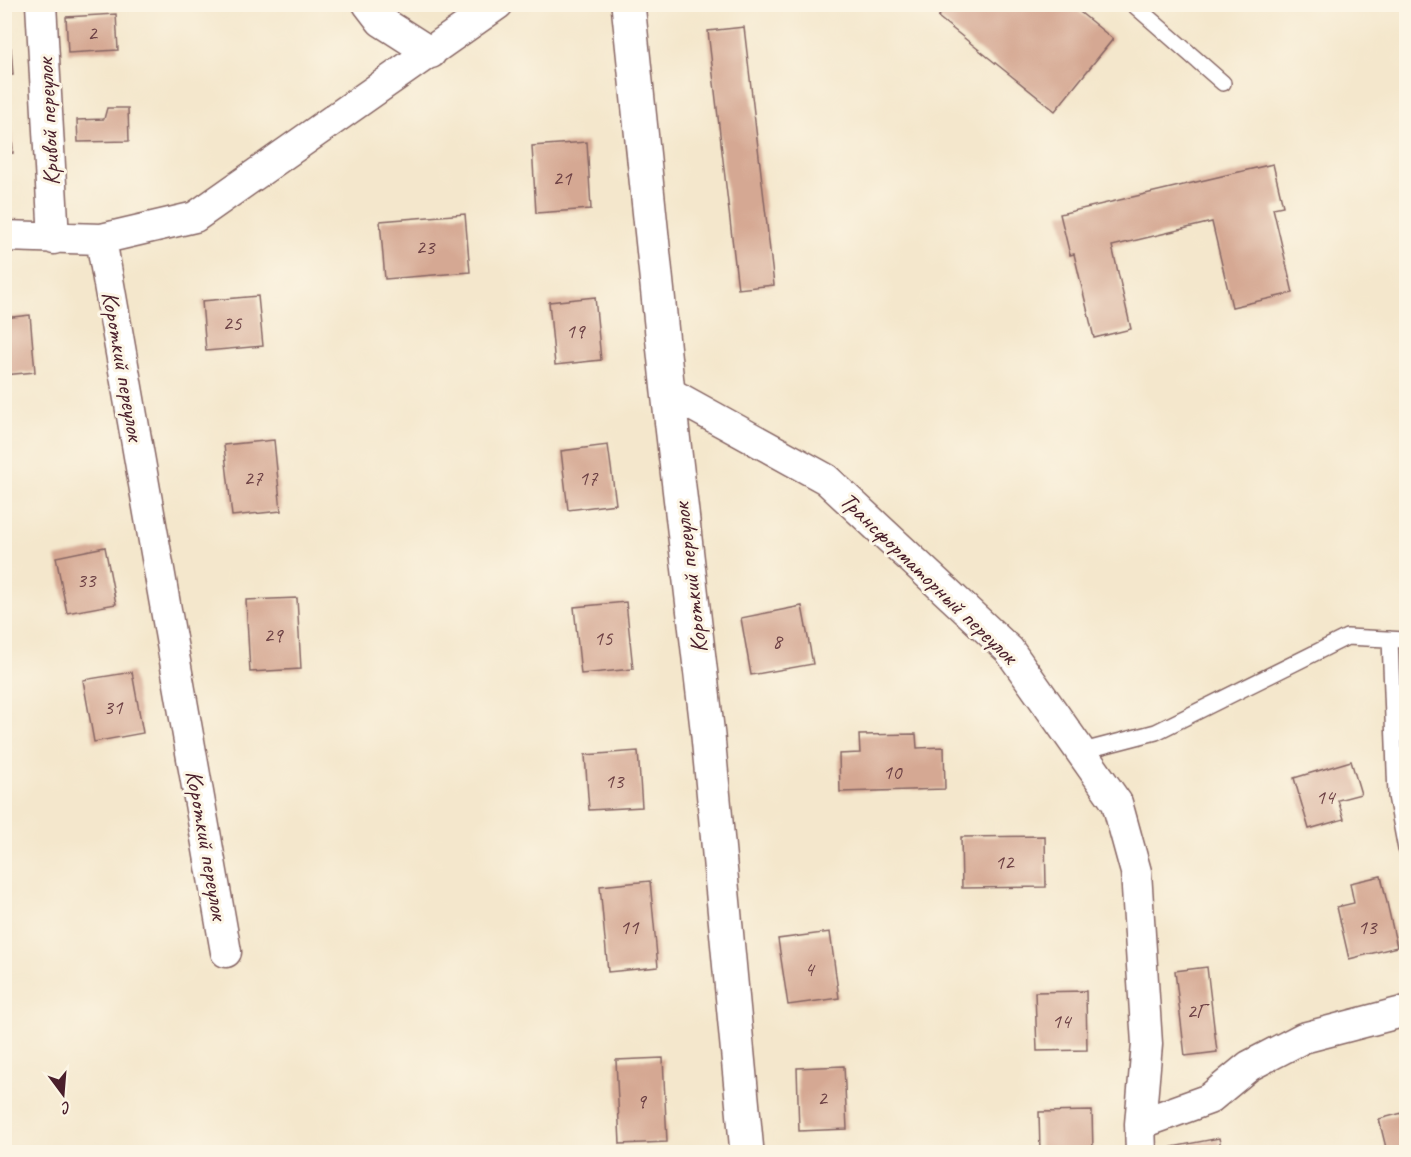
<svg xmlns="http://www.w3.org/2000/svg" width="1411" height="1157" font-family="Caveat,sans-serif">
	<style>
		.building { fill: #d5a893 }
		.lines { fill: none; stroke-linecap: round; stroke-linejoin: round }
		.service-casing { stroke: #866563; stroke-width: 18 }
		.minor-casing { stroke: #866563; stroke-width: 33 }
		.tertiary-casing { stroke: #866563; stroke-width: 36 }
		.service { stroke: #fff; stroke-width: 15 }
		.minor { stroke: #fff; stroke-width: 30 }
		.tertiary { stroke: #fff; stroke-width: 33 }
		.labels { text-anchor: middle; dominant-baseline: central; stroke-width: 6; stroke-linejoin: round; paint-order: stroke }
		.number-label { font-size: 21px; fill: #6d4145 }
		.street-label { font-size: 24px; fill: #4a1f2b; stroke: #fcf5e5 }
	</style>
	<rect width="100%" height="100%" fill="#fcf5e5"/>
	<filter id="ink" filterUnits="userSpaceOnUse"><feTurbulence type="fractalNoise" baseFrequency=".0167" numOctaves="2"/><feDisplacementMap in="SourceGraphic" scale="12" xChannelSelector="R" yChannelSelector="G"/><feConvolveMatrix kernelMatrix="1 2 1 2 8 2 1 2 1" color-interpolation-filters="sRGB"/></filter>
	<filter id="wash" filterUnits="userSpaceOnUse"><feTurbulence type="fractalNoise" baseFrequency=".008" numOctaves="4" result="noise"/><feDisplacementMap in="SourceGraphic" scale="24" xChannelSelector="R" yChannelSelector="G"/><feGaussianBlur stdDeviation="1.35" result="paint"/><feColorMatrix in="noise" values="0 0 0 0 0 0 0 0 0 0 0 0 0 0 0 0 0 1.4 0 .05"/><feComposite in="paint" operator="in"/></filter>
	<g filter="url(#wash)">
		<rect width="100%" height="100%" fill="#f4e7cc"/>
		<g id="blocks">
			<!-- building -->
			<path class="building" d="M949 4H1070L1113 39 1055 111 938 17Z
				M116 14 118 50 68 53 66 17Z
				M744 27 774 285 738 289 708 31Z
				M4 48H11L13 75H4Z
				M107 108H128L129 141 78 142 77 120 104 119Z
				M4 124H11L13 153 4 154Z
				M587 142 591 209 536 213 532 146Z
				M1273 164 1283 206 1273 208 1293 293 1232 307 1212 222 1112 246 1131 329 1094 338 1074 254 1070 255 1060 214Z
				M465 214 470 272 385 279 380 221Z
				M258 296 263 346 206 351 202 301Z
				M595 297 601 360 555 365 549 302Z
				M30 315 35 372 4 375V318Z
				M274 440 281 511 232 516 224 445Z
				M608 445 616 504 568 510 561 451Z
				M105 547 116 604 67 613 56 557Z
				M297 598 301 669 250 672 246 600Z
				M626 602 633 669 581 674 574 607Z
				M802 606 813 664 751 675 741 618Z
				M132 672 143 733 94 742 83 680Z
				M916 734 917 748 944 747 945 789 840 792 839 754 860 753 859 735Z
				M638 751 642 807 589 810 585 755Z
				M1351 761 1361 794 1338 800 1344 819 1309 829 1294 778Z
				M1045 836 1046 887 962 888 961 837Z
				M1381 876 1397 947 1349 959 1337 907 1354 903 1350 883Z
				M650 881 658 967 608 972 600 886Z
				M830 932 839 998 788 1005 778 939Z
				M1207 967 1217 1052 1185 1056 1175 971Z
				M1086 991 1087 1050 1037 1051 1035 992Z
				M663 1058 667 1142 620 1144 616 1060Z
				M844 1066 847 1129 799 1131 797 1068Z
				M1092 1111 1093 1152H1040L1039 1112Z
				M1406 1112V1152H1387L1379 1119Z
				M1219 1138 1222 1152H1173L1172 1147Z"/>
		</g>
	</g>
	<g filter="url(#ink)">
		<use href="#blocks" fill-opacity="0" stroke="#866563" stroke-width="1.5"/>
		<g class="lines">
			<defs>
				<path id="service" d="M1133 4 1223 83
					M1390 639 1396 796 1406 849
					M1083 751 1156 732 1347 637 1406 640"/>
				<path id="minor" d="M41 4 54 239
					M368 4 381 21 431 53
					M4 236 101 239
					M668 392 826 479 1009 650 1117 803 1136 872 1147 1044 1140 1124 1141 1152
					M226 952 101 239 195 217 498 4
					M1140 1124 1209 1099 1249 1066 1303 1038 1406 1011"/>
				<path id="tertiary" d="M628 4 668 392 708 736 747 1152"/>
			</defs>
			<!-- service casing -->
			<use href="#service" class="service-casing"/>
			<!-- minor casing -->
			<use href="#minor" class="minor-casing"/>
			<!-- tertiary casing -->
			<use href="#tertiary" class="tertiary-casing"/>
			<!-- service -->
			<use href="#service" class="service"/>
			<!-- minor -->
			<use href="#minor" class="minor"/>
			<!-- tertiary -->
			<use href="#tertiary" class="tertiary"/>
		</g>
	</g>
	<g class="labels">
		<!-- number labels -->
		<g class="number-label">
			<text x="92" y="33">2</text>
			<text x="562" y="178">21</text>
			<text x="425" y="247">23</text>
			<text x="232" y="323">25</text>
			<text x="575" y="331">19</text>
			<text x="253" y="478">27</text>
			<text x="588" y="478">17</text>
			<text x="86" y="580">33</text>
			<text x="273" y="635">29</text>
			<text x="603" y="638">15</text>
			<text x="777" y="641">8</text>
			<text x="113" y="707">31</text>
			<text x="892" y="772">10</text>
			<text x="614" y="781">13</text>
			<text x="1325" y="797">14</text>
			<text x="1004" y="862">12</text>
			<text x="629" y="927">11</text>
			<text x="1367" y="927">13</text>
			<text x="809" y="969">4</text>
			<text x="1196" y="1011">2Г</text>
			<text x="1061" y="1021">14</text>
			<text x="822" y="1098">2</text>
			<text x="641" y="1101">9</text>
		</g>
		<!-- street labels -->
		<g class="street-label">
			<text transform="translate(48 122) rotate(-93)">Кривой переулок</text>
			<text transform="translate(123 366) rotate(80)">Короткий переулок</text>
			<text transform="translate(690 578) rotate(-97)">Короткий переулок</text>
			<text transform="translate(929 578) rotate(44)">Трансформаторный переулок</text>
			<text transform="translate(207 845) rotate(80)">Короткий переулок</text>
		</g>
	</g>
	<!-- margin -->
	<rect width="1411" height="1157" fill="none" stroke="#fcf5e5" stroke-width="24"/>
	<!-- north arrow -->
	<g transform="translate(63 1094) rotate(164)" stroke="#fcf5e5" stroke-width="4.5" paint-order="stroke">
	<path d="M0-4.5L10 22L0 15L-10 22Z" fill="#4a1f2b"/>
	<text y="-9" font-size="16" font-weight="bold" text-anchor="middle" fill="#4a1f2b">С</text>
	</g>
</svg>
